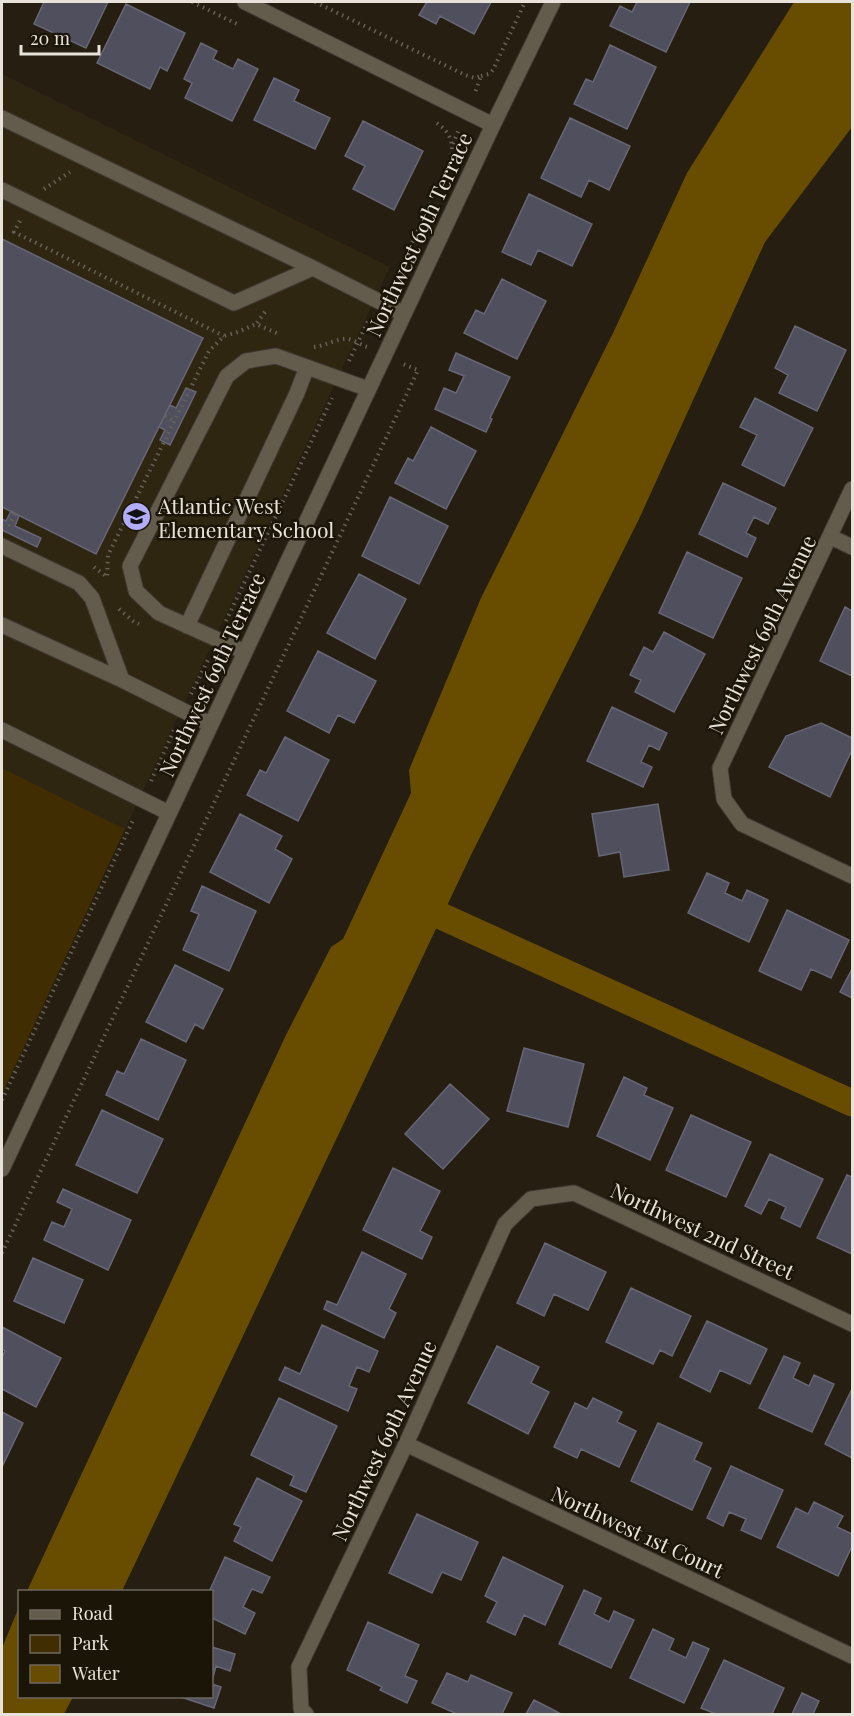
<svg xmlns="http://www.w3.org/2000/svg" width="854" height="1716" font-family="'Playfair Display',serif">
	<style>
		.built { fill: #2f2612 }
		.green { fill: #402e02 }
		.water { fill: #684d01 }
		.lines { fill: none; stroke-linecap: round; stroke-linejoin: round }
		.canal { stroke: #684d01; stroke-width: 27 }
		.building { fill: #4f4f5e; stroke: #666676; stroke-width: 1.5 }
		.minor-casing { stroke: #3e3831; stroke-width: 17 }
		.path { stroke: #686256; stroke-width: 4; stroke-dasharray: 1.5 4.5; stroke-linecap: butt }
		.minor { stroke: #635b4c; stroke-width: 15 }
		.labels { text-anchor: middle; dominant-baseline: central; stroke-width: 5; stroke-linejoin: round; paint-order: stroke }
		.street-label { font-size: 21px; fill: #e7e3da; stroke: #1b1508 }
		.poi-label { font-size: 21px; fill: #e7e3da; stroke: #1b1508; text-anchor: start }
	</style>
	<rect width="100%" height="100%" fill="#251e11"/>
	<!-- built -->
	<path class="built" d="M2 74 390 267 125 829 2 768Z"/>
	<!-- green -->
	<path class="green" d="M2 768 125 829 2 1094Z"/>
	<!-- water -->
	<path class="water" d="M794 2H852V127L765 242 639 519 471 855 122 1591H27L286 1035 331 947 343 939 411 793 409 770 481 598 614 331 687 173Z
		M19 1607 20 1696 73 1697 64 1714H2V1648Z"/>
	<g class="lines">
		<!-- canal -->
		<path class="canal" d="M408 901 852 1103"/>
	</g>
	<!-- building -->
	<path class="building" d="M44 2H108L86 48 34 24Z
		M427 2H491L474 34 440 16 436 24 419 15Z
		M637 2H690L666 52 610 26 620 6 632 12Z
		M126 4 185 33 167 71 160 67 150 89 97 63Z
		M201 43 217 51 213 59 233 69 238 59 258 69 232 121 185 98 192 83 184 79Z
		M610 45 656 67 627 129 574 104 586 79 593 82Z
		M274 78 299 90 294 101 330 118 315 149 254 120Z
		M570 118 630 146 609 190 589 180 581 197 541 178Z
		M363 121 423 151 394 210 353 189 365 166 345 156Z
		M529 194 592 224 572 266 538 250 531 265 502 252Z
		M2 239 203 338 96 554 2 507Z
		M502 279 546 301 517 359 464 333 476 310 484 314Z
		M795 326 846 350 817 411 779 393 788 375 775 368Z
		M456 353 510 377 490 418 492 419 486 432 435 409 444 388 456 393 464 376 449 370Z
		M186 388 196 392 170 445 160 440 165 430 159 427 170 405 176 408Z
		M755 398 813 428 784 486 742 465 757 435 740 427Z
		M431 427 476 451 446 509 395 483 408 458 413 461Z
		M723 483 776 508 768 524 754 517 746 533 756 538 747 557 699 534Z
		M390 497 448 526 419 584 362 556Z
		M11 511 19 516 15 526 41 538 37 547 2 530V519L6 521Z
		M687 552 742 578 713 638 659 613Z
		M359 574 406 599 375 659 327 633Z
		M845 607 852 611V676L820 661Z
		M664 632 705 654 674 712 635 692 641 680 630 675 644 647 653 652Z
		M318 651 376 681 354 723 338 715 329 733 287 711Z
		M612 707 667 733 659 750 649 745 641 762 652 767 643 787 587 761Z
		M821 723 852 738V750L830 797 769 767 786 736Z
		M285 737 329 760 298 821 247 795 260 770 266 773Z
		M658 804 669 870 624 877 620 852 599 856 592 814Z
		M240 814 282 836 275 849 292 859 269 903 210 872Z
		M707 873 729 883 725 893 742 901 747 890 768 900 749 942 688 913Z
		M202 886 256 911 229 971 183 950 199 914 191 911Z
		M787 910 849 940 831 978 811 969 801 990 759 971Z
		M175 965 223 989 203 1029 195 1024 186 1042 146 1022Z
		M852 969V998L840 992Z
		M141 1039 186 1060 158 1120 106 1095 117 1071 124 1074Z
		M524 1048 584 1064 568 1127 507 1111Z
		M624 1077 647 1088 644 1095 673 1108 650 1160 597 1136Z
		M450 1084 489 1119 443 1169 405 1134Z
		M102 1110 163 1139 137 1193 76 1165Z
		M691 1115 751 1142 726 1197 666 1170Z
		M770 1154 823 1179 800 1227 781 1218 786 1207 769 1199 761 1214 745 1206Z
		M393 1168 440 1191 420 1231 432 1237 422 1259 363 1230Z
		M847 1175 852 1177V1254L817 1238Z
		M63 1189 131 1220 108 1270 44 1240 52 1222 64 1227 72 1209 57 1202Z
		M545 1243 606 1272 588 1310 554 1294 544 1316 517 1303Z
		M362 1252 406 1274 389 1309 396 1313 384 1338 324 1309 327 1301 337 1305Z
		M33 1258 83 1280 64 1323 14 1301Z
		M631 1288 691 1316 672 1356 660 1350 653 1364 606 1342Z
		M707 1321 767 1349 750 1384 720 1370 710 1392 680 1377Z
		M322 1325 378 1351 369 1372 357 1367 349 1386 357 1389 348 1411 279 1380 285 1367 300 1374Z
		M2 1327 61 1358 36 1407 2 1389V1357L5 1351 2 1349Z
		M497 1346 539 1367 531 1383 549 1392 528 1434 468 1403Z
		M784 1356 800 1363 793 1378 809 1386 814 1375 834 1384 812 1432 759 1408Z
		M852 1389V1458L825 1444Z
		M279 1398 337 1426 306 1492 290 1485 294 1476 251 1455Z
		M593 1398 622 1412 617 1422 636 1431 619 1467 581 1449 577 1458 554 1447 575 1403 587 1409Z
		M2 1412 23 1423 2 1467Z
		M658 1423 702 1443 694 1460 711 1468 692 1510 631 1481Z
		M731 1466 783 1490 761 1539 741 1530 746 1519 729 1512 723 1526 707 1518Z
		M257 1478 302 1501 272 1561 234 1541 241 1527 234 1524Z
		M814 1502 843 1516 837 1527 852 1534V1546L838 1576 777 1547 796 1508 808 1514Z
		M417 1514 478 1542 461 1580 442 1572 432 1593 389 1573Z
		M225 1557 270 1577 262 1593 252 1589 243 1607 255 1613 245 1634 212 1618V1592H209Z
		M503 1557 563 1586 545 1625 524 1615 515 1635 487 1622 497 1602 485 1596Z
		M584 1590 601 1598 594 1614 609 1622 614 1611 634 1620 611 1668 559 1644Z
		M368 1622 419 1645 405 1676 417 1681 407 1703 380 1690 382 1687 347 1670Z
		M653 1629 674 1639 669 1650 686 1658 693 1642 709 1649 684 1703 630 1678Z
		M212 1647 235 1654 230 1671 216 1666 212 1681Z
		M724 1660 784 1688 772 1714H716L701 1708Z
		M447 1673 468 1682 471 1675 512 1693 502 1714H457L432 1703Z
		M212 1684 221 1687 214 1708 178 1696H212Z
		M802 1693 819 1701 813 1714H792Z
		M534 1700 561 1714H526Z"/>
	<g class="lines">
		<defs>
			<path id="minor" d="M245 2 493 125
				M2 118 313 268 404 314
				M2 190 234 303 313 268
				M852 489 720 768 724 799 742 824 852 876
				M831 537 852 547
				M2 546 79 583 92 598 122 680 210 724
				M2 625 122 680
				M187 626 297 393 307 367
				M245 652 159 613 136 591 130 566 227 376 246 361 276 356 368 389
				M2 730 169 813
				M2 1169 493 125 553 2
				M406 1444 852 1656
				M306 1714 301 1709 299 1667 406 1444 505 1224 531 1199 574 1193 852 1324"/>
		</defs>
		<!-- minor casing -->
		<use href="#minor" class="minor-casing"/>
		<!-- path -->
		<path class="path" d="M192 2 237 24
			M315 2 465 75 475 78 481 76 474 95
			M481 76 489 74 493 70 525 2
			M453 144 459 129
			M44 189 70 172
			M20 221 14 232 224 336
			M392 286 450 162C455 144 451 132 435 122
			M265 312 256 324 279 334
			M314 347C325 346 337 338 348 339 354 340 361 345 367 347
			M349 361 369 319
			M165 416 175 421
			M9 526 15 513
			M94 567 107 577 108 555 209 351 224 336 238 332 256 324
			M119 609 133 621 139 624
			M226 621 332 398
			M191 694 209 658
			M151 781 175 728
			M2 1100 134 818
			M2 1253 418 370 403 364"/>
		<!-- minor -->
		<use href="#minor" class="minor"/>
	</g>
	<!-- icons -->
	<defs>
		<symbol id="school-disc" viewBox="-11 -11 22 22"><circle r="9.5" fill="#b1adfa" stroke="#1b1508"/><path d="M0-5L7-2L0 1L-7-2ZM-4 1L0 2.5L4 1V4Q0 6-4 4Z" fill="#111"/></symbol>
	</defs>
	<g fill-rule="evenodd">
		<use href="#school-disc" x="120" y="500" width="33" height="33"/>
	</g>
	<g class="labels">
		<!-- street labels -->
		<g class="street-label">
			<text transform="translate(418 234) rotate(-65)">Northwest 69th Terrace</text>
			<text transform="translate(761 634) rotate(-64)">Northwest 69th Avenue</text>
			<text transform="translate(211 674) rotate(-65)">Northwest 69th Terrace</text>
			<text transform="translate(703 1230) rotate(25)">Northwest 2nd Street</text>
			<text transform="translate(383 1440) rotate(-65)">Northwest 69th Avenue</text>
			<text transform="translate(638 1531) rotate(25)">Northwest 1st Court</text>
		</g>
		<!-- poi labels -->
		<g class="poi-label">
			<text x="158" y="505">Atlantic West<tspan x="158" dy="24">Elementary School</tspan></text>
		</g>
	</g>
	<!-- border -->
	<rect width="854" height="1716" fill="none" stroke="#e7e3da" stroke-width="6"/>
	<!-- legend -->
	<rect x="18" y="1590" width="195" height="108" fill="#1b1508" stroke="#6d675c" stroke-width="1.5"/>
	<rect x="30" y="1610" width="30" height="9" fill="#635b4c" stroke="#6d675c" stroke-width="1.5"/>
	<text x="72" y="1620" font-size="18" fill="#e7e3da">Road</text>
	<rect x="30" y="1635" width="30" height="18" fill="#402e02" stroke="#6d675c" stroke-width="1.5"/>
	<text x="72" y="1650" font-size="18" fill="#e7e3da">Park</text>
	<rect x="30" y="1665" width="30" height="18" fill="#684d01" stroke="#6d675c" stroke-width="1.5"/>
	<text x="72" y="1680" font-size="18" fill="#e7e3da">Water</text>
	<!-- scale -->
	<path d="M21 45v9h78v-9" fill="none" stroke="#e7e3da" stroke-width="3"/>
	<text x="30" y="45" font-size="18" fill="#e7e3da" stroke="#1b1508" stroke-width="4.5" paint-order="stroke">20 m</text>
</svg>
